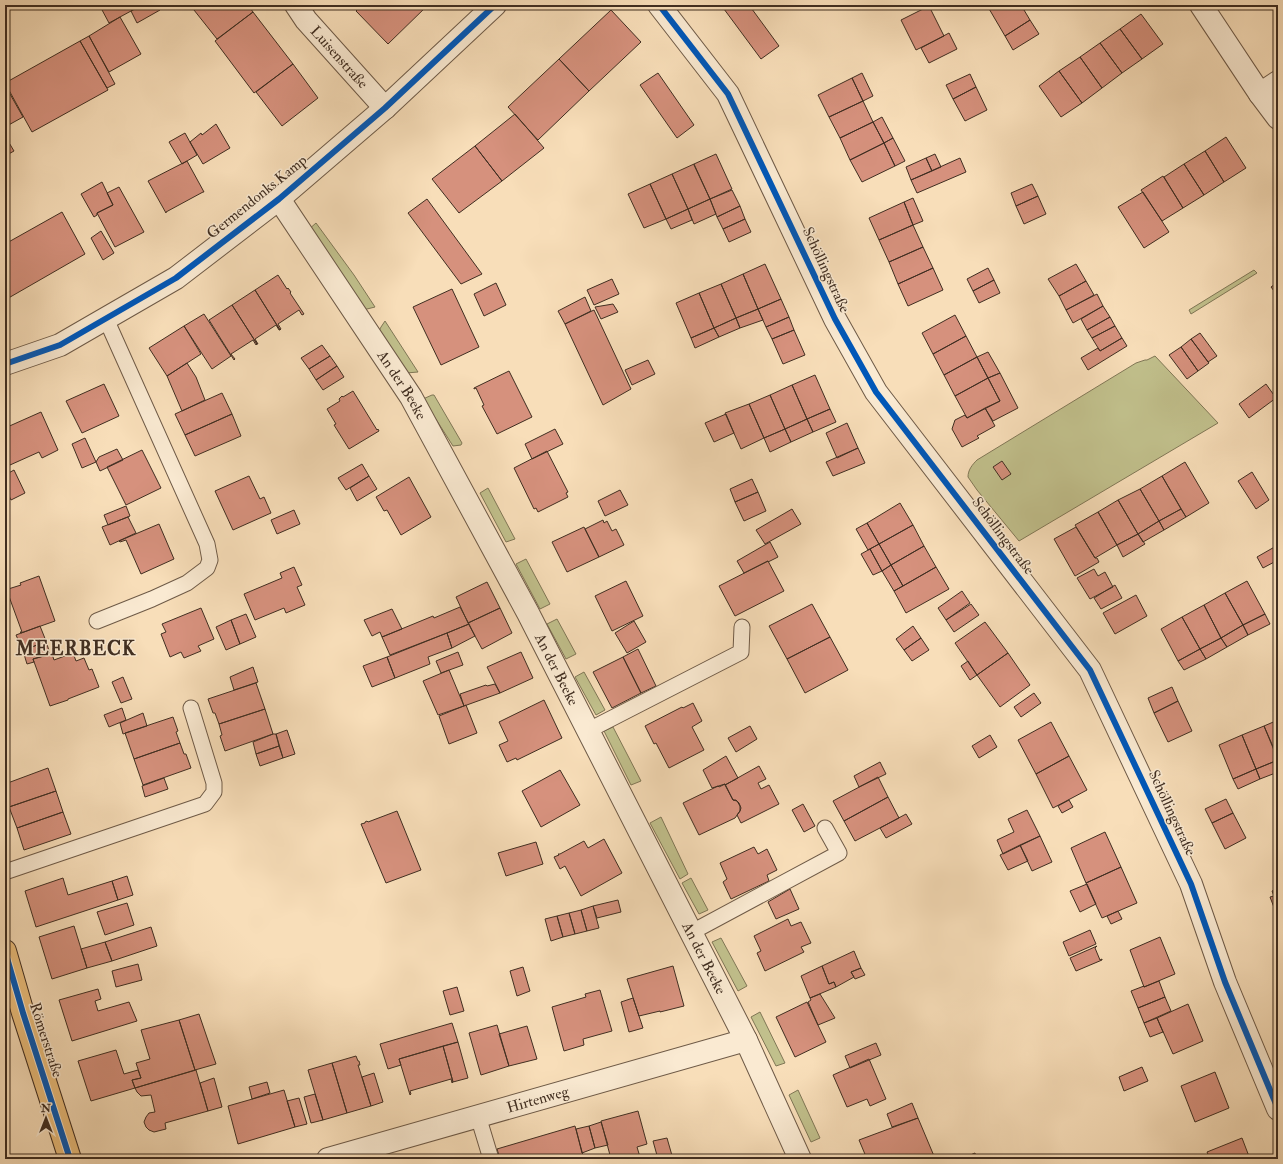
<svg xmlns="http://www.w3.org/2000/svg" width="1283" height="1164" font-family="'IM FELL Double Pica',serif">
	<style>
		.green { fill: #c1c08c; stroke: #807756 }
		.building { fill: #d6917d; stroke: #402e21 }
		.lines { fill: none; stroke-linecap: round; stroke-linejoin: round }
		.service-casing { stroke: #6e5a47; stroke-width: 17 }
		.minor-casing { stroke: #6e5a47; stroke-width: 24 }
		.primary-casing { stroke: #402e21; stroke-width: 24 }
		.service { stroke: #faead2; stroke-width: 15 }
		.minor { stroke: #faead2; stroke-width: 22 }
		.primary { stroke: #ecbf7c; stroke-width: 22 }
		.cycleway-casing { stroke: #faead2; stroke-width: 8 }
		.cycleway { stroke: #0057b8; stroke-width: 6 }
		.labels { text-anchor: middle; dominant-baseline: central; stroke-width: 3; stroke-linejoin: round; paint-order: stroke }
		.street-label { font-size: 15px; fill: #402e21; stroke: #faead2 }
		.district-label { font-size: 19px; font-weight: bold; letter-spacing: 1px; fill: #402e21; stroke: #faead2 }
	</style>
	<rect width="100%" height="100%" fill="#f8deb9"/>
	<filter id="stains"><feTurbulence type="fractalNoise" baseFrequency=".005" numOctaves="4"/><feColorMatrix values="0 0 0 0 .2 0 0 0 0 .09 0 0 0 0 .02 0 0 0 .5 -.17"/></filter>
	<radialGradient id="worn" r=".72"><stop offset=".6" stop-color="#630" stop-opacity="0"/><stop offset="1" stop-color="#630" stop-opacity=".3"/></radialGradient>
	<!-- green -->
	<path class="green" d="M316 223 354 275 375 307 363 310 308 230Z
		M1254 270 1257 273 1191 314 1189 310Z
		M385 321 418 372 406 373 379 331 381 327Z
		M1155 356 1218 423 1019 541 977 490 968 477C968 470 972 465 977 460L1136 363 1145 360H1147Z
		M432 395H434L462 443 461 445 453 446 423 399Z
		M488 488 515 539 506 542 480 493Z
		M526 559 550 604 540 609 516 564Z
		M557 619 576 654 566 659 547 624Z
		M584 672 605 710 596 715 575 677Z
		M613 727 641 781 631 785 604 731Z
		M661 817 688 874 680 879 650 823Z
		M691 878 708 910 699 914 682 883Z
		M721 938 747 986 738 991 712 942Z
		M760 1012 785 1063 776 1066 751 1017Z
		M798 1090 820 1138 811 1142 789 1095Z"/>
	<!-- building -->
	<path class="building" d="M107 5H142L109 23 101 8Z
		M142 5H157L160 10 137 23 131 11Z
		M190 5H248L253 12 217 39Z
		M353 5H362L357 10Z
		M362 5H428L388 44 356 11Z
		M721 5H749L779 46 761 59Z
		M991 5H1021L1030 20 1005 36 988 7Z
		M929 6 944 36 916 50 901 20Z
		M611 10 641 42 589 91 559 59Z
		M253 12 293 64 254 93 215 41Z
		M1141 14 1163 44 1142 59 1120 29Z
		M120 17 141 54 109 72 89 36Z
		M1030 20 1039 34 1013 50 1005 36Z
		M1120 29 1142 59 1122 73 1100 43Z
		M949 33 957 49 929 63 921 48Z
		M89 36 115 84 107 88 80 41Z
		M80 41 108 90 32 132 5 83Z
		M1100 43 1122 73 1102 88 1080 57Z
		M1080 57 1102 88 1082 103 1059 71Z
		M559 59 589 91 538 140 508 107Z
		M293 64 318 98 282 126 256 92Z
		M1059 71 1082 103 1061 117 1039 86Z
		M658 73 694 125 677 138 640 85Z
		M862 73 873 96 863 101 852 78Z
		M970 74 976 87 953 99 946 85Z
		M852 78 863 101 829 117 818 95Z
		M976 87 987 110 965 121 953 99Z
		M10 94 23 117 5 127V97Z
		M863 101 873 122 840 138 829 117Z
		M515 114 544 148 502 181 475 146Z
		M882 117 893 138 884 143 873 122Z
		M873 122 884 143 850 160 840 138Z
		M216 124 230 148 203 164 190 142 201 133 202 135Z
		M185 133 197 155 182 164 169 142Z
		M5 136 14 151 5 156Z
		M1226 137 1246 168 1224 182 1205 151Z
		M893 138 905 161 895 166 884 143Z
		M884 143 895 166 862 182 850 160Z
		M475 146 502 181 459 213 432 179Z
		M1205 151 1224 182 1204 195 1184 164Z
		M716 154 732 189 710 199 694 164Z
		M935 154 941 167 932 171 926 158Z
		M926 158 932 171 911 180 906 167Z
		M960 158 966 172 917 193 911 180Z
		M187 161 204 192H203L166 212V213L148 181Z
		M1184 164 1204 195 1183 208 1164 177Z
		M694 165 710 199 688 209 672 174 694 164Z
		M672 174 688 209 666 219 650 184Z
		M1163 176 1183 208 1162 221 1141 190Z
		M102 182 113 205 97 213V215L94 217 81 194Z
		M650 184 666 219 644 228 628 194Z
		M1032 184 1038 196 1016 206 1011 193Z
		M119 187 144 232 115 247 97 213 113 205 107 193Z
		M732 190 740 206 717 217 710 199Z
		M1143 192 1169 232 1144 248 1118 207Z
		M1038 196 1046 214 1024 224 1016 206Z
		M913 198 923 221 913 225 904 202Z
		M427 199 482 274 461 284 408 213Z
		M710 199 716 214 694 224 688 209Z
		M904 202 913 225 879 240 869 218Z
		M740 206 745 219 723 229 717 217Z
		M688 209 692 220 671 229 666 219Z
		M62 212 85 254 5 300V244Z
		M745 219 751 232 729 242 723 229Z
		M913 225 923 247 889 262 879 240Z
		M101 231 114 253 103 260 91 238Z
		M923 247 933 268 898 284 889 262Z
		M765 264 781 299 758 309 743 274Z
		M1076 264 1086 281 1059 296 1048 279Z
		M933 268 943 290 908 306 898 284Z
		M988 268 994 280 973 291 967 279Z
		M743 274 758 309 736 318 721 284Z
		M278 275 287 289 288 288 291 292 290 293 304 314 302 315 299 310 278 324 281 329 280 330 255 290Z
		M612 279 619 294 594 305 587 290Z
		M994 280 1000 293 979 303 973 291Z
		M1086 281 1094 295 1066 310 1059 296Z
		M1278 282V296L1271 287Z
		M496 283 506 305 484 316 474 294Z
		M721 284 736 318 714 328 699 293Z
		M452 289 479 347 441 365 413 307Z
		M255 290 280 330H279L276 325 255 339 258 344H257L232 305Z
		M699 293 714 328 691 338 676 303Z
		M1097 294 1103 306 1073 323 1066 310Z
		M585 297 591 311 565 324 558 311Z
		M781 299 789 317 766 327 758 309Z
		M613 304 618 312 601 319 595 307Z
		M232 305 257 344 256 345 253 340 231 354 235 359 234 360 209 320Z
		M1103 306 1110 317 1087 330 1081 319Z
		M758 309 763 320 740 328 736 318Z
		M594 310 631 389 603 405 565 324Z
		M204 314 231 356 212 369 184 326Z
		M955 315 966 336 933 354 922 333Z
		M789 317 794 330 772 339 766 327Z
		M1110 317 1115 326 1092 338 1087 330Z
		M736 318 740 328 719 337 714 328Z
		M184 326 201 354 167 376 149 348Z
		M1115 326 1122 338 1100 351 1092 338Z
		M714 328 719 337 695 348 691 338Z
		M794 330 805 355 783 364 772 339Z
		M1200 333 1217 356 1208 362 1191 339Z
		M966 336 977 357 944 375 933 354Z
		M1122 338 1127 346 1088 370 1081 358 1098 348 1100 351Z
		M1191 339 1209 363 1198 371 1181 347Z
		M322 345 330 356 309 369 301 358Z
		M1181 347 1198 371 1187 379 1169 355Z
		M988 352 1000 373 988 378 977 357Z
		M330 356 337 366 316 380 309 369Z
		M977 357 988 378 955 396 944 375Z
		M648 360 655 374 632 385 625 370Z
		M187 363 196 377 205 400 182 411 167 376Z
		M337 366 344 377 323 390 316 380Z
		M509 371 532 417 497 434 482 406 484 405 476 388 474 389V388Z
		M1000 373 1018 408 993 421 985 408 1000 401 988 378Z
		M815 375 830 409 807 419 792 385Z
		M988 378 1000 401 967 418 955 396Z
		M104 384 119 416 82 433 66 401Z
		M1266 384 1276 398 1249 418 1239 404Z
		M792 385 807 419 785 429 770 395Z
		M353 391 377 430 378 429 379 431 349 449 334 425 336 424 327 409 340 401 339 399 342 396 343 397Z
		M222 393 232 414 185 435 175 414Z
		M770 395 785 429 764 438 749 404Z
		M749 404 764 438 741 449 725 413Z
		M985 408 995 426 977 436 979 438 962 447 952 429 955 420 965 415 967 418Z
		M830 409 836 422 813 432 807 419Z
		M41 412 58 450 42 458 39 452 10 465 5 454V428Z
		M232 414 241 436 195 456 185 435Z
		M726 414 734 433 714 442 705 423Z
		M807 419 813 432 791 442 785 429Z
		M847 423 858 448 837 458 826 433Z
		M555 429 563 444 532 459 525 444Z
		M785 429 791 442 770 452 764 438Z
		M85 438 96 462 82 468 72 444Z
		M858 448 865 463 833 476 826 462Z
		M117 449 123 460 100 471 96 462 99 457Z
		M142 450 161 488 126 505 107 467Z
		M547 451 568 492 566 493 568 497 538 512 536 508 534 509 514 468Z
		M1002 461 1011 474 1002 480 993 467Z
		M1185 462 1209 503 1186 517 1162 476Z
		M362 464 369 476 346 490 338 478Z
		M14 470 25 493 11 500 5 488V475Z
		M1252 472 1269 500 1256 509 1238 481Z
		M249 476 260 499 264 497 271 513 233 530 215 491Z
		M369 476 377 489 357 501 350 488Z
		M1162 476 1181 509 1159 521 1140 489Z
		M409 477 431 517 401 535 387 510 384 511 376 497Z
		M752 479 758 492 735 502 730 489Z
		M1140 489 1159 521 1138 534 1118 500Z
		M620 490 628 505 605 516 598 501Z
		M758 492 766 511 744 521 735 502Z
		M1118 500 1138 534 1117 545 1098 512Z
		M900 503 913 525 879 544 867 523Z
		M126 506 130 516 108 525 104 515Z
		M792 509 801 524 765 544 756 530Z
		M1181 509 1186 517 1164 530 1159 521Z
		M294 510 300 524 277 534 271 520Z
		M1098 512 1117 545 1095 558 1075 525Z
		M128 517 136 533 110 545 102 527Z
		M603 520 604 523 607 521 612 531 616 529 624 545 599 557 585 529Z
		M1159 521 1164 530 1143 542 1138 534Z
		M867 523 879 544 868 550 856 529Z
		M159 524 174 559 141 574 126 540 120 542 119 541Z
		M913 525 924 546 891 565 879 544Z
		M584 527 599 557 567 572 552 542Z
		M1076 527 1095 558H1097L1099 562 1075 576 1054 539Z
		M1138 534 1145 544 1123 557 1117 545Z
		M770 542 778 557 768 562V561L744 573 737 561Z
		M879 544 891 565 882 571 870 549Z
		M1278 545V560L1263 568 1257 557Z
		M924 546 936 567 903 586 891 565Z
		M870 549 882 571 873 575 861 554Z
		M768 561 784 591 735 616 719 586Z
		M891 565 903 586 894 591 882 571Z
		M294 567 302 585 297 587 305 605 286 613 284 608 255 620 244 594 282 578 280 573Z
		M936 567 949 589 906 613 894 591Z
		M1094 569 1098 576 1105 572 1113 587 1090 599 1077 578Z
		M39 576 55 621 21 633 20 632H22L7 591 5 592V590L21 585 20 583Z
		M626 581 643 616 612 631 595 596Z
		M1247 581 1265 614 1243 625 1225 593Z
		M487 582 500 608 468 623 456 597Z
		M1115 585 1122 598 1101 609 1094 598Z
		M962 591 970 603 946 620 938 608Z
		M1225 593 1243 625 1221 638 1204 605Z
		M1136 595 1147 616 1115 634 1103 613Z
		M812 604 830 637 787 659 769 626Z
		M971 604 979 615 954 632 946 620Z
		M1204 605 1221 638 1200 649 1182 617Z
		M460 607 469 624 447 633 390 655 382 637 433 616 434 618Z
		M201 608 214 639 198 646 201 651 184 658 181 652 170 657 161 634 166 632 162 624Z
		M500 608 512 633 482 649 468 623Z
		M392 609 402 629 382 637 380 632 372 636 364 620Z
		M246 614 256 637 240 644 231 620Z
		M1265 614 1270 624 1248 635 1243 625Z
		M1182 617 1200 649 1178 661 1161 629Z
		M231 620 240 644 226 650 216 627Z
		M634 621 646 642 627 653 615 633Z
		M985 622 1008 653 977 675 955 643Z
		M469 624 475 636 452 648 447 633Z
		M1243 625 1248 635 1227 647 1221 638Z
		M40 626 46 641 23 651 16 635Z
		M913 626 921 638 904 650 896 639Z
		M447 633 452 648 428 657 430 664 395 678 387 657Z
		M830 637 848 670 805 693 787 659Z
		M921 638 929 650 912 661 904 650Z
		M1221 638 1227 647 1206 659 1200 649Z
		M46 641 50 654 33 659 34 662 27 664 23 651Z
		M638 649 656 686 641 693 623 657Z
		M1200 649 1206 659 1184 670 1178 661Z
		M458 652 463 665 441 673 436 661Z
		M521 652 533 678 500 693 487 667Z
		M73 653 76 661 84 658 89 670 92 669 99 687 68 699V700L50 706 33 659 52 654 54 660Z
		M1008 653 1030 685 1000 707 977 675Z
		M387 657 395 678 372 687 363 666Z
		M623 657 641 693 612 708 593 672Z
		M968 661 977 675 970 680 961 666Z
		M253 667 258 682 234 690 230 677Z
		M449 670 464 706 438 715 423 681Z
		M123 677 132 699 121 703 112 682Z
		M256 683 265 709 219 724 215 713H213L208 699Z
		M495 684 500 693 464 706 460 694 486 685 487 686Z
		M1172 687 1178 701 1154 713 1148 698Z
		M1034 693 1041 703 1021 717 1014 707Z
		M544 700 562 738 517 760 516 758 507 762 499 745 508 741 499 722Z
		M1178 701 1192 731 1168 742 1154 713Z
		M693 703 702 721 692 727 704 750 669 768 656 743 654 744 645 726 682 707 683 708Z
		M466 705 477 733 449 744 439 716Z
		M122 708 126 720 109 727 104 715Z
		M265 709 273 734 225 751 220 736 222 735 219 724Z
		M143 713 147 726 123 734 120 723Z
		M173 717 178 731 176 732 180 743 134 759 125 733Z
		M1278 720V758L1264 726Z
		M1051 722 1069 756 1036 774 1018 740Z
		M750 726 757 739 736 752 728 738Z
		M1264 726 1278 760 1256 769 1242 735Z
		M287 730 295 754 283 758 276 734Z
		M273 734H276L279 746 256 754 253 742Z
		M990 735 997 747 979 758 972 746Z
		M1242 735 1256 769 1233 779 1219 745Z
		M180 743 184 754H186L191 768 143 785 134 759Z
		M279 746 283 758 260 766 256 754Z
		M726 756 738 778 725 785V784L712 788 703 770Z
		M1069 756 1087 790 1053 808 1036 774Z
		M1278 760V772L1260 779 1256 769Z
		M880 762 886 774 859 787 854 776Z
		M759 766 766 779 758 783 761 789 769 785 779 804 741 823 737 815 740 811V806L737 801 733 800 725 785Z
		M48 768 56 791 9 807 5 794V784Z
		M1256 769 1260 779 1238 789 1233 779Z
		M560 770 580 805 541 827 522 791Z
		M878 777 888 797 844 821 833 801Z
		M164 778 168 789 145 797 142 786Z
		M725 784 733 800H736L739 803 741 808 740 811 735 818 699 835 683 803 718 786 719 787Z
		M56 791 63 812 17 828 9 807Z
		M888 797 899 818 855 841 844 821Z
		M1226 799 1233 813 1212 823 1205 809Z
		M1069 800 1073 807 1062 813 1058 806Z
		M803 804 815 826 804 832 792 810Z
		M1027 810 1040 836 1003 854 997 840 1014 832 1008 819Z
		M397 811 421 870 386 883 361 824 365 823V822L367 821 368 822Z
		M63 812 71 834 24 850 17 828Z
		M1233 813 1246 838 1225 849 1212 823Z
		M906 814 912 824 886 838 880 828Z
		M1105 832 1121 867 1086 883 1071 848Z
		M1040 836 1052 862 1032 871 1020 845Z
		M604 839 622 873 581 896 565 866 560 869 554 857 559 855 558 854H560L584 841 588 848Z
		M536 842 543 864 506 876 498 853Z
		M1020 845 1028 861 1008 870 1000 855Z
		M754 847 758 854 767 849 777 870 767 875 769 881 731 899 723 882 727 879 720 863Z
		M1121 867 1137 903 1102 918 1086 883Z
		M127 876 133 895 118 900 112 881Z
		M63 878 68 895 112 881 118 900 36 927 25 891Z
		M1087 884 1096 904 1080 912 1070 891Z
		M1278 888V909L1275 910 1270 897 1274 896 1272 891Z
		M790 889 799 909 776 919 768 902Z
		M618 900 621 912 597 918 593 906Z
		M127 903 134 925 105 935 97 912Z
		M593 906 599 928 587 931 581 910Z
		M581 910 587 931 575 934 569 913Z
		M1118 911 1122 919 1111 924 1107 916Z
		M569 913 575 934 563 937 557 916Z
		M557 916 563 937 551 941 545 919Z
		M788 919 791 926 801 922 811 943 801 947 804 952 765 971 757 953 761 951 754 936Z
		M74 926 87 968 52 979 39 937Z
		M151 927 157 946 112 961 105 942Z
		M1090 930 1096 944 1069 956 1063 942Z
		M1160 937 1175 974 1144 987 1130 950Z
		M105 942 112 961 87 968 81 949Z
		M1097 946 1095 948 1100 960 1102 959V960L1076 971 1070 958Z
		M854 951 861 968 851 972 854 977 836 987 834 982 829 984 822 966Z
		M138 964 142 980 116 987 112 971Z
		M673 966 684 1006 660 1012V1011L639 1016 627 979Z
		M822 966 829 984 834 982 836 987 810 998 801 976Z
		M523 967 530 991 517 996 510 971Z
		M861 968 865 975 855 979 851 972Z
		M1159 981 1165 997 1138 1008 1131 991 1144 986V987Z
		M457 987 464 1011 450 1015 443 991Z
		M98 989 101 999 95 1001 98 1011 129 1002 137 1021 72 1041 59 1000Z
		M600 990 612 1031 583 1039 584 1045 564 1051 552 1007 586 997 585 994Z
		M820 994 835 1018 818 1025 808 1002 811 1000 810 998Z
		M1165 997 1171 1011 1144 1023 1138 1008Z
		M633 998 643 1028 629 1032 621 1002Z
		M807 1002 826 1042 795 1057 776 1017Z
		M1188 1004 1203 1041 1173 1054 1157 1018Z
		M199 1014 216 1064 195 1070 179 1020Z
		M1157 1018 1163 1032 1150 1037 1144 1023Z
		M179 1020 195 1070 135 1088 132 1080 141 1078 136 1063 150 1059 141 1030Z
		M452 1023 458 1042 399 1059 401 1065 388 1069 380 1044Z
		M497 1025 509 1066 481 1075 469 1033Z
		M527 1026 537 1059 509 1066 499 1034Z
		M458 1042 468 1078 453 1082 443 1046Z
		M876 1043 881 1055 850 1068 845 1056Z
		M443 1046 453 1082 452 1083 451 1079 410 1091 411 1094 410 1095 399 1059Z
		M116 1050 124 1074 138 1070 141 1078 132 1080 135 1088 91 1101 78 1061Z
		M356 1056 358 1061H359L360 1065H358L371 1106 347 1113 332 1063Z
		M869 1059 886 1099 870 1106 867 1099 847 1107 833 1075Z
		M332 1063 347 1113 323 1120 308 1070Z
		M1142 1067 1148 1081 1124 1091 1119 1077Z
		M196 1070 208 1111 165 1123 166 1129 154 1132 149 1130 146 1127 144 1122 146 1117 149 1113 155 1112 151 1095 141 1096 137 1092 135 1088Z
		M1215 1072 1229 1108 1195 1122 1181 1086Z
		M374 1073 383 1102 371 1106 362 1077Z
		M214 1078 222 1107 208 1111 200 1083Z
		M267 1082 270 1093 252 1099 249 1087Z
		M284 1090 295 1127 238 1144 228 1106Z
		M315 1094 323 1120 311 1123 304 1097Z
		M299 1098 307 1124 295 1127 287 1101Z
		M912 1103 918 1118 892 1127 887 1114Z
		M638 1111 647 1144 637 1147 640 1157 634 1159H611L601 1121Z
		M918 1118 934 1156 926 1159H867L859 1140Z
		M601 1122 608 1145 595 1148 589 1126Z
		M575 1126 584 1159H500L497 1149Z
		M589 1126 595 1148 582 1153 576 1129Z
		M667 1138 673 1159H658L653 1141Z
		M1242 1138 1250 1159H1210L1207 1152Z
		M5 1146 9 1159H5Z
		M975 1153 977 1159H961Z"/>
	<g class="lines">
		<defs>
			<path id="service" d="M97 621 152 599 187 583 207 568 210 560 207 544 106 319
				M589 730 741 652 742 627
				M5 872 205 804 214 792V783L191 708
				M692 932 839 853 825 828
				M478 1116 491 1159"/>
			<g id="minor">
				<path id="s1" d="M296 5 306 20 385 108"/>
				<path d="M659 5 728 94 835 319 876 392 1090 670 1191 884 1225 982 1278 1109"/>
				<path d="M1201 5 1260 94 1278 118"/>
				<path d="M1260 94 1278 82"/>
				<path id="s2" d="M279 199 411 397 528 613 746 1040 800 1159"/>
				<path d="M5 364 60 345 176 278 279 199 385 108 495 5"/>
				<path id="s3" d="M328 1159 746 1040"/>
			</g>
			<path id="primary" d="M5 951 23 1013 70 1159"/>
		</defs>
		<!-- service casing -->
		<use href="#service" class="service-casing"/>
		<!-- minor casing -->
		<use href="#minor" class="minor-casing"/>
		<!-- primary casing -->
		<use href="#primary" class="primary-casing"/>
		<!-- service -->
		<use href="#service" class="service"/>
		<!-- minor -->
		<use href="#minor" class="minor"/>
		<!-- primary -->
		<use href="#primary" class="primary"/>
		<defs>
			<path id="cycleway" d="M659 5 728 94 835 319 876 392 1090 670 1191 884 1225 982 1278 1109
				M5 364 60 345 176 278 279 199 385 108 495 5
				M5 951 23 1013 70 1159"/>
		</defs>
		<!-- cycleway casing -->
		<use href="#cycleway" class="cycleway-casing"/>
		<!-- cycleway -->
		<use href="#cycleway" class="cycleway"/>
	</g>
	<g class="labels">
		<!-- street labels -->
		<g class="street-label">
			<text stroke="none"><textPath href="#s1" startOffset="68">Luisenstraße</textPath></text>
			<text transform="translate(257 197) rotate(-39)">Germendonks Kamp</text>
			<text transform="translate(826 270) rotate(65)">Schöllingstraße</text>
			<text stroke="none"><textPath href="#s2" startOffset="223">An der Beeke</textPath></text>
			<text transform="translate(1003 536) rotate(53)">Schöllingstraße</text>
			<text stroke="none"><textPath href="#s2" startOffset="547">An der Beeke</textPath></text>
			<text transform="translate(1172 813) rotate(65)">Schöllingstraße</text>
			<text stroke="none"><textPath href="#s2" startOffset="871">An der Beeke</textPath></text>
			<text transform="translate(46 1040) rotate(72)">Römerstraße</text>
			<text stroke="none"><textPath href="#s3" startOffset="218">Hirtenweg</textPath></text>
		</g>
		<!-- district labels -->
		<g class="district-label">
			<text x="76" y="649">MEERBECK</text>
		</g>
	</g>
	<!-- margin -->
	<rect width="1283" height="1164" fill="none" stroke="#f8deb9" stroke-width="20"/>
	<rect x="6" y="6" width="1271" height="1152" fill="none" stroke="#402e21" stroke-width="2"/>
	<rect x="10" y="10" width="1263" height="1144" fill="none" stroke="#402e21"/>
	<!-- north arrow -->
	<g transform="translate(46 1118)" stroke="#faead2" stroke-width="3" paint-order="stroke">
	<path d="M0-3L7 15L0 10L-7 15Z" fill="#402e21"/>
	<text y="-6" font-size="11" font-weight="bold" text-anchor="middle" fill="#402e21">N</text>
	</g>
	<rect width="100%" height="100%" filter="url(#stains)"/>
	<rect width="100%" height="100%" fill="url(#worn)"/>
</svg>
